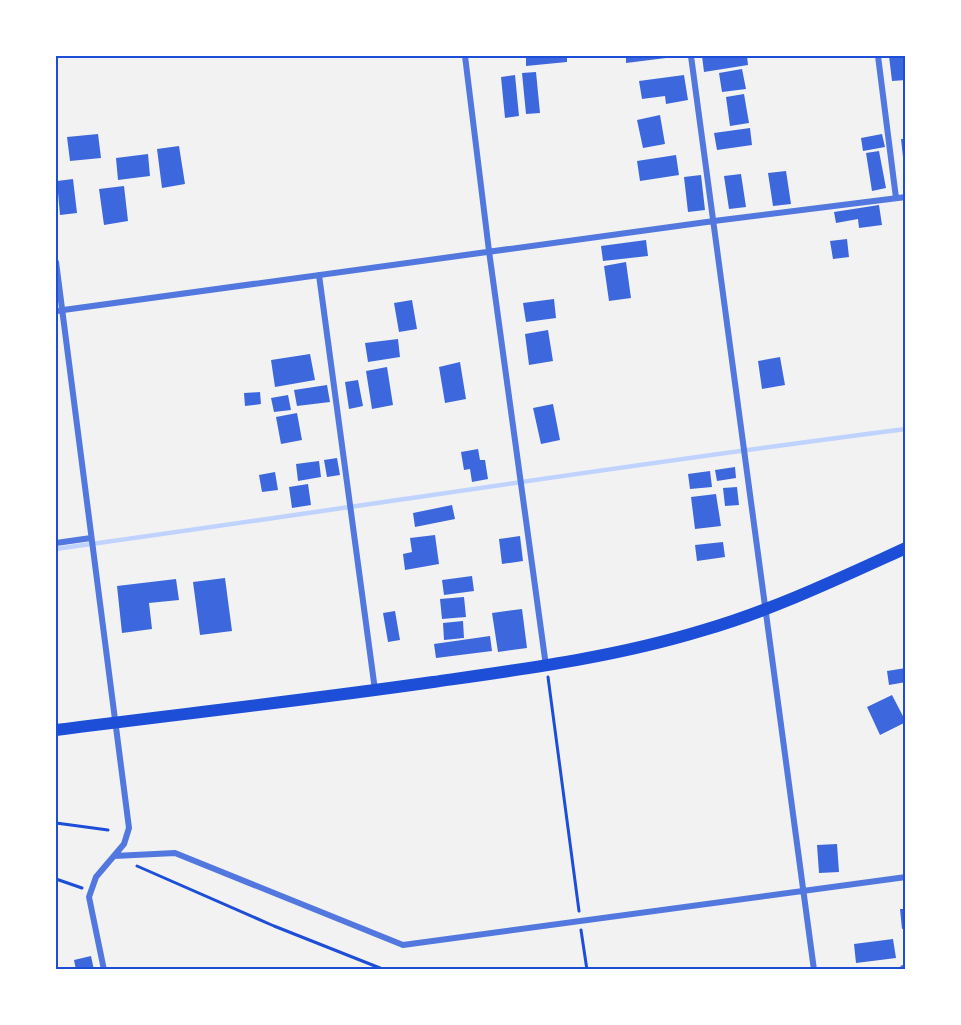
<svg xmlns="http://www.w3.org/2000/svg" width="961" height="1025" font-family="Montserrat,sans-serif">
	<style>
		.lines { fill: none; stroke-linecap: round; stroke-linejoin: round }
		.stream { stroke: #bfd3fe; stroke-width: 4.5 }
		.building { fill: #3d67dc }
		.path { stroke: #1d4ed8; stroke-width: 3 }
		.minor { stroke: #5277de; stroke-width: 6 }
		.primary { stroke: #1d4ed8; stroke-width: 12 }
		.neatline { fill: none; stroke: #1d4ed8; stroke-width: 2 }
	</style>
	<rect width="100%" height="100%" fill="#f2f2f2"/>
	<g class="lines">
		<!-- stream -->
		<path class="stream" d="M56 549C339 510 622 465 906 429"/>
	</g>
	<!-- building -->
	<path class="building" d="M526 56H567V62L526 66Z
		M626 56H674V57L626 63Z
		M702 56H747L748 65 704 72Z
		M889 56H906V80L892 81Z
		M742 69 746 89 722 92 719 73Z
		M536 72 540 113 526 114 522 73Z
		M515 75 519 116 505 118 501 77Z
		M684 75 688 100 666 104 665 96 642 99 639 81Z
		M744 94 749 123 730 126 726 97Z
		M660 115 665 144 643 148 637 120Z
		M750 128 752 145 717 150 714 133Z
		M98 134 101 158 70 161 67 137Z
		M882 134 885 147 863 151 861 138Z
		M901 139H906V166H904Z
		M179 146 185 184 162 188 157 149Z
		M879 151 886 188 872 191 866 153Z
		M148 154 150 176 118 180 116 158Z
		M676 155 679 175 640 181 637 161Z
		M786 171 791 204 773 206 768 173Z
		M741 174 746 207 729 209 724 176Z
		M701 175 705 210 688 212 684 177Z
		M73 179 77 213 60 215 57 181Z
		M124 186 128 221 104 225 99 189Z
		M879 205 882 225 859 228 858 219 836 223 834 212Z
		M847 239 849 257 833 259 830 241Z
		M646 240 648 256 603 261 601 246Z
		M626 262 631 298 609 301 604 266Z
		M554 299 556 318 526 322 523 303Z
		M412 300 417 329 399 332 394 303Z
		M548 330 553 361 529 365 525 334Z
		M398 339 400 357 368 362 365 343Z
		M310 354 315 380 275 387 271 360Z
		M780 357 785 385 762 389 758 361Z
		M460 362 466 399 445 403 439 367Z
		M387 367 393 405 372 409 366 371Z
		M358 380 363 406 349 409 345 382Z
		M327 385 330 402 297 406 294 390Z
		M260 392 261 404 245 406 244 393Z
		M288 395 291 410 274 412 271 398Z
		M553 404 560 440 541 444 533 408Z
		M297 413 302 440 281 444 276 417Z
		M478 449 480 460H485L488 479 472 482 470 469 464 470 461 452Z
		M337 458 340 475 327 477 324 460Z
		M319 461 321 477 298 481 296 464Z
		M735 467 736 478 717 481 715 470Z
		M710 471 712 487 690 489 688 474Z
		M275 472 278 490 262 492 259 475Z
		M308 484 311 505 292 508 289 487Z
		M737 487 739 505 725 506 723 488Z
		M716 494 721 526 695 529 691 497Z
		M452 505 455 519 415 527 413 513Z
		M435 535 439 564 405 570 403 554 412 552 410 538Z
		M520 536 523 561 502 564 499 539Z
		M723 542 725 557 697 561 695 545Z
		M472 576 474 591 444 595 442 580Z
		M225 578 232 631 200 635 193 582Z
		M176 579 179 600 149 603 152 629 122 633 117 586Z
		M464 597 466 617 442 619 440 599Z
		M522 609 527 648 498 652 492 613Z
		M395 611 400 640 388 642 383 613Z
		M463 621 464 638 444 640 443 623Z
		M490 636 492 651 436 658 434 644Z
		M906 668V682L889 685 887 671Z
		M892 695 906 722 880 735 867 707Z
		M837 844 839 872 819 873 817 845Z
		M900 909H906V928L902 929Z
		M893 939 896 958 856 963 854 944Z
		M91 956 94 970H76L74 960Z"/>
	<g class="lines">
		<!-- path -->
		<path class="path" d="M548 677 579 911
			M56 823 108 830
			M137 866 274 926 385 970
			M56 879 82 888
			M581 930 587 970"/>
		<!-- minor -->
		<path class="minor" d="M465 56 489 251 546 666
			M691 56 814 970
			M878 56 896 198
			M56 262 129 828 124 844 96 877 89 897 104 970
			M319 275 375 690
			M56 311 714 221 906 197
			M56 543 91 538
			M114 856 175 853 403 945 906 877
			M903 968V970"/>
		<!-- primary -->
		<path class="primary" d="M56 730C181 714 307 700 433 682 524 669 616 657 704 630 773 610 840 578 906 548"/>
	</g>
	<!-- border -->
	<rect width="961" height="1025" fill="none" stroke="#ffffff" stroke-width="114"/>
	<rect x="57" y="57" width="847" height="911" class="neatline"/>
</svg>
